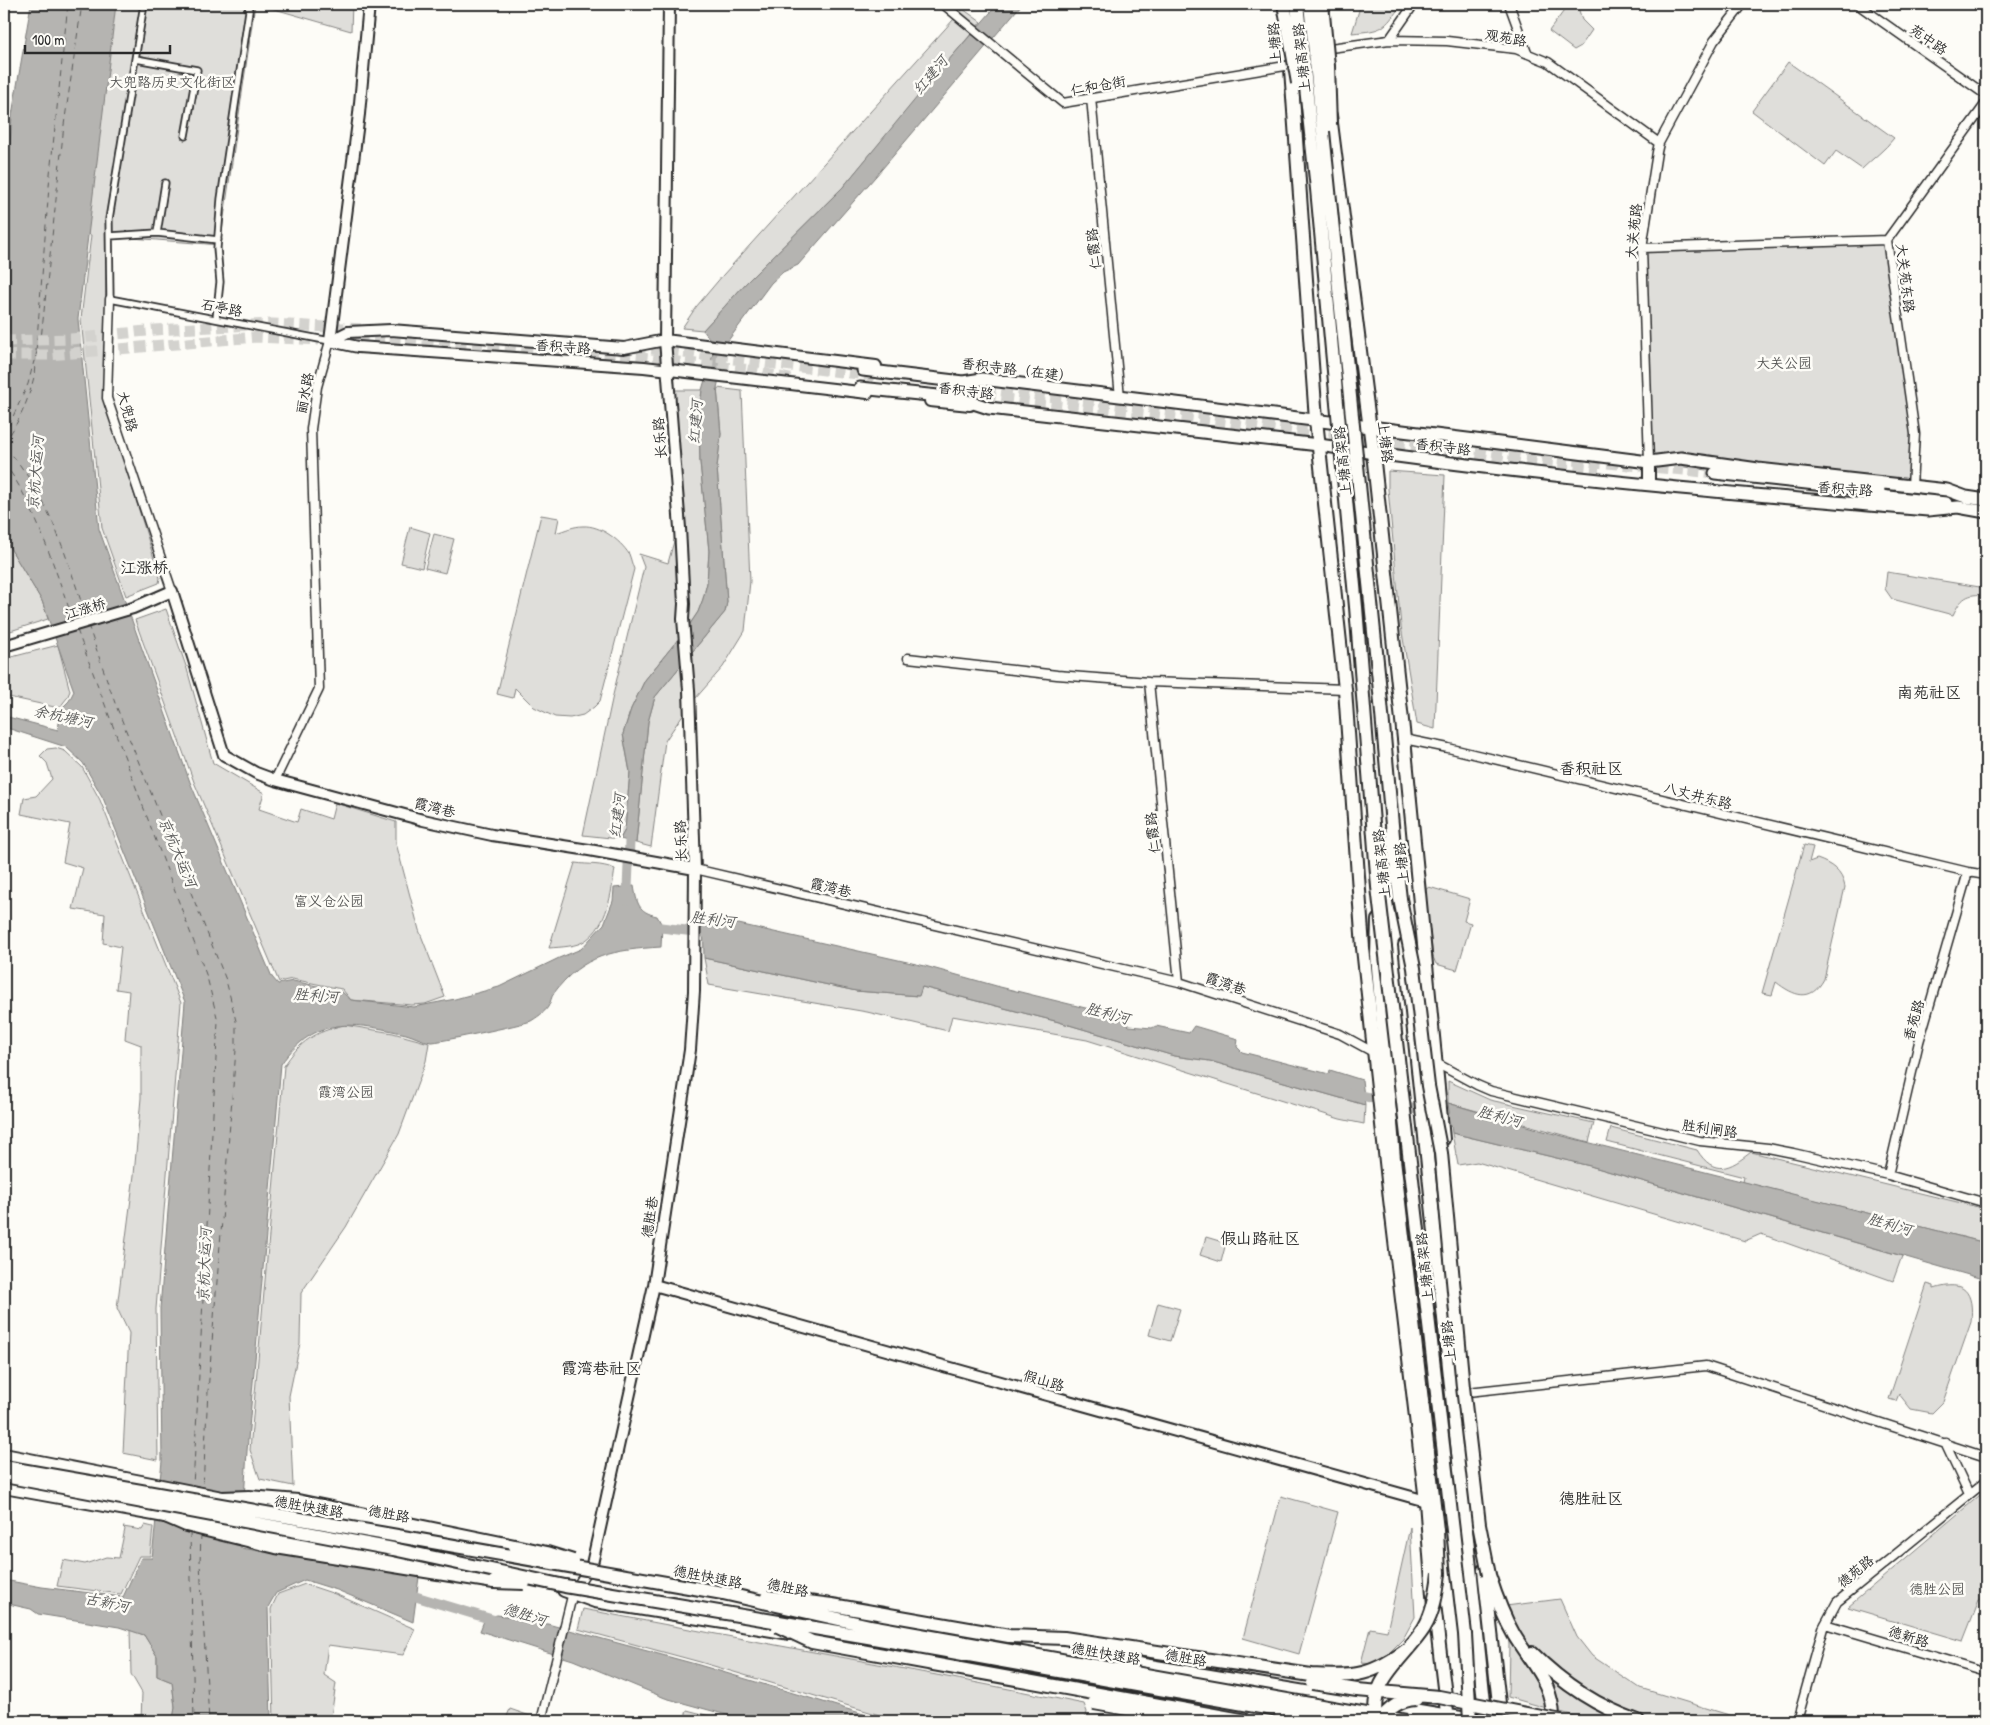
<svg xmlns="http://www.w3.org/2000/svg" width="1990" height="1725" font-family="'Patrick Hand','LXGW WenKai TC',sans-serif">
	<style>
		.green { fill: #dfdeda; stroke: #858482 }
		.water { fill: #b5b4b1; stroke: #7e7d7b }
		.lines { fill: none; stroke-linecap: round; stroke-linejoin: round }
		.canal { stroke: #b5b4b1; stroke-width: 10 }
		.ferry { stroke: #5b5b5a; stroke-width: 1; stroke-dasharray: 6 5; stroke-linecap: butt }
		.secondary-tunnel { stroke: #d3d2ce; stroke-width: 11; stroke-dasharray: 11 5.5; stroke-linecap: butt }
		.pedestrian-casing { stroke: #2b2b2b; stroke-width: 9 }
		.minor-casing { stroke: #2b2b2b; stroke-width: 11 }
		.tertiary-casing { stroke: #2b2b2b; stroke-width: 14 }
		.secondary-casing { stroke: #2b2b2b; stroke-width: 15 }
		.primary-casing { stroke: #2b2b2b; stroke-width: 16 }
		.trunk-casing { stroke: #2b2b2b; stroke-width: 16 }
		.pedestrian { stroke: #fdfcf7; stroke-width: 5.5 }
		.minor { stroke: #fdfcf7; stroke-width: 8 }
		.tertiary { stroke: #fdfcf7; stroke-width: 10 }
		.secondary { stroke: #fdfcf7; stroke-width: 11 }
		.primary { stroke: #fdfcf7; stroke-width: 12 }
		.trunk { stroke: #fdfcf7; stroke-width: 12 }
		.trunk-bridge-casing { stroke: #2b2b2b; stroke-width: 16; stroke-linecap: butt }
		.trunk-bridge { stroke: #fdfcf7; stroke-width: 12 }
		.labels { text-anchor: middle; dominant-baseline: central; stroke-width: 5; stroke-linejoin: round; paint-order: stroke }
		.street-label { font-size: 14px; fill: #2b2b2b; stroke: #fdfcf7 }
		.park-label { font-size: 14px; fill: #585857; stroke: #fdfcf7 }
		.water-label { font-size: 15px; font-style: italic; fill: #5b5b5a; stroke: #fdfcf7 }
		.quarter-label { font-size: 16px; fill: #2b2b2b; stroke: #fdfcf7 }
	</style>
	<rect width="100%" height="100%" fill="#fdfcf7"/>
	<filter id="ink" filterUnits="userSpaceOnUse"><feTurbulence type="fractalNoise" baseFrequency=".02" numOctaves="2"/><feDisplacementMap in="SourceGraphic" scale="10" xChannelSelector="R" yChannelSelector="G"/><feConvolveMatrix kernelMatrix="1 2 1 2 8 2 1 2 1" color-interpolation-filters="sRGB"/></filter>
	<g filter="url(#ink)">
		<!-- green -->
		<path class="green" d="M110 4H255L220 245 107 236 104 397 105 407 114 429 160 578 159 583 126 596 102 528 81 319 91 235 85 234Z
			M257 4H352L351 31Z
			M1361 4H1402C1383 30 1384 30 1352 33Z
			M1569 4H1577L1582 20 1592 30 1581 46 1574 50 1549 31Z
			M963 9 981 22 843 187 747 282 703 330 682 328 696 307 723 275Z
			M1788 62 1894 138C1885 150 1873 158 1862 169L1836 151 1825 166 1752 111Z
			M1887 240 1915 434 1919 500 1649 462 1642 248Z
			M717 388 742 391 750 581 745 631 723 667 688 707 665 741 651 847 636 843 648 722 655 697 725 612 727 602 717 467 721 434Z
			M664 390H702L699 414 700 462 709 551 707 583 703 599 698 612 688 627 645 680 631 709 623 734 630 772 625 830 620 839 583 835 613 695 644 567 639 554 668 563 679 523Z
			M1388 471 1445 475 1435 729 1417 724 1401 626 1388 489Z
			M541 515 559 518 556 533C565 530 574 526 583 526 600 525 620 540 629 554 631 559 632 565 634 569L600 701 594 707 583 715 570 718 555 717 534 707 515 688 513 698 497 694Z
			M410 527 430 533 422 568 401 563Z
			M434 534 454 539 445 573 425 568Z
			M4 538 42 601 48 619 4 633Z
			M1887 572 1986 588V595C1967 593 1961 598 1953 615L1892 599 1885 589Z
			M166 609 187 669 213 763 264 793 259 809 297 822 301 809 331 819 335 803 396 822V843L419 930 445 997 425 1004 412 1005 351 1000 342 989 292 979 279 982 194 782 135 620Z
			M58 645 70 691 67 698 59 708 4 696V659Z
			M56 748 65 751 82 767 100 800 181 1003 156 1309 158 1460 123 1453 129 1333 117 1308 134 1175 141 1098V1045L125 1039 129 991 116 989 121 947 103 943 105 914 73 909 83 868 63 862 70 824 21 814 24 798 36 796 52 779 47 763 40 756 47 749Z
			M1804 845 1813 847 1809 862 1817 859C1831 864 1842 871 1845 887L1824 979C1811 1003 1794 996 1776 982L1772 995 1762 993Z
			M575 863C590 865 600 863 615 869 611 894 608 924 586 940 577 947 560 947 549 948Z
			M1429 887 1470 899 1464 921 1471 923 1457 970 1436 964 1433 957 1425 890Z
			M704 958 856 991 918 996 922 987 1059 1022 1174 1056 1210 1061 1365 1105 1364 1124 1340 1119 1087 1040 952 1016 948 1031 867 1012 709 985Z
			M344 1025 393 1033 429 1043 426 1061 399 1134 346 1227 301 1293 300 1343 289 1396 293 1486 260 1479 250 1450 284 1066C300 1041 315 1032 344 1025Z
			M1448 1081 1490 1100 1594 1123 1589 1142 1448 1103Z
			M1611 1128 1697 1150C1714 1177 1730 1169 1751 1152L1986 1209V1243L1743 1182 1744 1177 1607 1142Z
			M1452 1133 1590 1166 1902 1256 1893 1281 1761 1234 1745 1241 1477 1162 1458 1165Z
			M1206 1237 1226 1243 1221 1262 1200 1255Z
			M1927 1284 1934 1286V1289C1965 1279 1974 1292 1971 1322L1943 1402 1932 1413 1911 1409 1899 1394 1896 1401 1889 1399Z
			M1158 1303 1180 1309 1170 1341 1149 1335Z
			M1986 1490V1596L1979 1600 1963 1641 1848 1607Z
			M1281 1496 1338 1512 1299 1654 1243 1638Z
			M145 1525 153 1527 150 1556H139L121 1594 57 1586 63 1560 85 1564 106 1557 119 1558 125 1529 123 1527 142 1530Z
			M1410 1527 1415 1617 1403 1639 1386 1656 1374 1664 1361 1663 1370 1628 1387 1631Z
			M305 1584 335 1594 415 1629 403 1655 328 1645 324 1675 336 1683 331 1717 335 1721H274L271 1609 278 1594Z
			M1560 1599 1577 1637 1592 1656 1640 1688 1749 1721H1592L1508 1697 1509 1645 1506 1606Z
			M583 1609C750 1641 918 1670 1084 1704L1087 1712 1085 1721H900L700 1662 578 1629Z
			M130 1630 144 1635 157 1656V1676L172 1682 175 1707 173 1721H141L142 1693 131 1674Z
			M510 1709 533 1717 532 1721H505Z
			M687 1710 729 1721H684Z"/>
		<!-- water -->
		<path class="water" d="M31 4H116L78 319 99 529 190 782 272 977 278 984 293 981 341 991 351 1000 414 1007 455 999 499 987 559 958 581 949 604 924 613 901 614 888 634 886C637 903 638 912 657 916L662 925 661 947C615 950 583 954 554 993 551 997 551 1002 548 1007 545 1012 536 1018 531 1021 524 1024 436 1043 431 1042 422 1041 414 1036 406 1034 353 1022 316 1015 281 1064L247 1451 241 1548 419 1577 413 1622 337 1590 305 1580 276 1593 268 1607 271 1721H173L175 1707 172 1682 157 1676V1656L144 1635 119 1627 38 1614 31 1609 4 1603V1580L42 1587 123 1597 141 1558H152L162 1461 160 1309 185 1002 103 798 83 763 66 747 4 727V716L58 730 61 709 69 701 74 691 42 601 4 538V226L12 115Z
			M998 4H1022L882 169 798 265 783 272 771 283 727 342 717 388 721 434 717 467 727 602 725 612 655 697 648 722 636 843 620 839 625 830 630 772 623 734 631 709 645 680 688 627 698 612 703 599 707 583 709 551 700 462 699 414 702 390 715 346 703 330 747 282 843 187 932 79Z
			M703 916 925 966 1000 987 1122 1017 1129 1026 1152 1028 1156 1026 1189 1033 1194 1026 1238 1039 1237 1047 1242 1052 1329 1074 1330 1070 1362 1080 1365 1105 1210 1061 1174 1056 1059 1022 922 987 919 996 856 991 704 958Z
			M1448 1103 1547 1132 1986 1243V1280L1590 1166 1452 1133Z
			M497 1615 529 1619 699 1665 887 1721H749L665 1698 573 1660 480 1631 485 1618Z"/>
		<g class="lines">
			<!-- canal -->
			<path class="canal" d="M627 900 630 830
				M648 926 716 934
				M1350 1093 1385 1101
				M1399 1105 1462 1122
				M404 1593 497 1621"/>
			<!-- ferry -->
			<path class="ferry" d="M36 355 41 339 64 125 82 4
				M4 436 28 384 34 361
				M4 443C19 423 28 401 34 377L50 174 68 4
				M4 449C13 454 18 462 24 471 55 514 69 566 86 616
				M4 463C36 505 55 571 74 622
				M88 625 115 703 226 980 236 1021V1050L208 1391 203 1487
				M77 630 207 977 218 1021 193 1486
				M190 1532 194 1721
				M201 1534 200 1563 209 1721"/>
			<!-- secondary-tunnel -->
			<path class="secondary-tunnel" d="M340 340 632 357 752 370
				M4 341 71 339 155 330 272 324 362 329
				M635 347 874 376
				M4 355H49L256 337 319 340
				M747 370 794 380
				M952 385 1237 418 1520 455 1715 473
				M952 393 1236 426 1515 463 1599 470"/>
			<defs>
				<path id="pedestrian" d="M144 4 109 219 110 299 330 341
					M136 59 197 70 185 136
					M157 233 165 183
					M110 236 157 233 218 240
					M216 319 220 282 217 248 221 199 249 11 248 4"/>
				<path id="minor" d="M943 4 1063 103 1291 65
					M1509 4 1527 53
					M1857 4 1986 95
					M1389 40 1414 4
					M1323 49 1389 40 1447 41 1516 49 1548 62 1659 143
					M1091 98 1120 397
					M1642 248 1887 240
					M110 299 107 398 172 591
					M1649 462 1642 248 1657 152 1659 143 1714 41 1743 4
					M1912 486 1915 434 1887 240 1986 103
					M908 658 1057 675 1149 682 1345 689
					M1149 682 1179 982
					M1404 739 1448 748 1968 872 1986 875
					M275 780 319 689 311 429 317 387 330 341
					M695 869 1179 982 1340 1034 1373 1052
					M1436 1063 1477 1085 1491 1091 1700 1141 1768 1148 1793 1153 1888 1175 1986 1203
					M1888 1175 1919 1042 1968 872
					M1468 1392 1706 1366 1986 1457
					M1945 1443 1969 1494
					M1825 1624 1986 1672
					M541 1721 573 1592 589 1568
					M1797 1721 1823 1628 1837 1602 1986 1481"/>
				<path id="tertiary" d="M330 341 358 347 644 367 868 393
					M330 341 348 332 391 330 624 348 665 340 876 366
					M330 341 359 114 369 4
					M930 401 970 405
					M1649 485V462
					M4 646 133 608 172 591 224 755 256 773 275 780 423 820 492 835 589 850 695 869
					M654 1285 1426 1501
					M592 1564 654 1285 690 1050 694 991 695 869 689 690 683 619 684 604 680 528 665 340 669 4"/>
				<path id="secondary" d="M863 370 963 382 982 379C1205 408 1427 433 1649 462L1681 458 1758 469 1947 490 1966 497 1986 500
					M860 388 958 398 989 408 1319 445C1521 475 1725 493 1928 510L1958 507 1986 512
					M1715 473 1879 491
					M1870 495 1946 503"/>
				<path id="primary" d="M1291 69 1316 420 1345 689 1363 948 1390 1199 1426 1501 1433 1595 1448 1721
					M1330 115 1373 453 1404 739 1443 1139
					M4 1455 222 1498 448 1539
					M4 1487 469 1571
					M1484 1570 1501 1721
					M564 1590 595 1601 790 1633
					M994 1640 1479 1721
					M881 1648 1293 1721"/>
				<path id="trunk" d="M1393 836 1401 908
					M1378 920 1377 955 1394 1159 1437 1530 1439 1573
					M1405 945 1486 1721
					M222 1498 249 1497 298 1501 515 1546
					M163 1515 186 1525 276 1547 494 1582
					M1489 1575C1496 1597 1503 1616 1514 1635 1532 1665 1554 1684 1553 1721
					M1532 1653C1562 1683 1598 1707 1638 1721"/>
			</defs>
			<!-- pedestrian casing -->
			<use href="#pedestrian" class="pedestrian-casing"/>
			<!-- minor casing -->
			<use href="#minor" class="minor-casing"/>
			<!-- tertiary casing -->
			<use href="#tertiary" class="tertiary-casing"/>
			<!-- secondary casing -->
			<use href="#secondary" class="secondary-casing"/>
			<!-- primary casing -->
			<use href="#primary" class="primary-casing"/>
			<!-- trunk casing -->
			<use href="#trunk" class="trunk-casing"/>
			<!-- pedestrian -->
			<use href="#pedestrian" class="pedestrian"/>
			<!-- minor -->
			<use href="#minor" class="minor"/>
			<!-- tertiary -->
			<use href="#tertiary" class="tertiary"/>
			<!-- secondary -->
			<use href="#secondary" class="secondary"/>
			<!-- primary -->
			<use href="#primary" class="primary"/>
			<!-- trunk -->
			<use href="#trunk" class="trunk"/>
			<defs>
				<path id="trunk-bridge" d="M1284 4 1298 83
					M1297 4 1317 189 1356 607 1378 887 1465 1634 1470 1721
					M1310 4 1379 681 1393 836
					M1322 4 1328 66 1330 125
					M1400 899 1414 968 1428 1086 1441 1153 1463 1387 1479 1524 1489 1575
					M4 1467 723 1593 870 1626 1406 1721
					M4 1476 393 1549 565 1586 868 1637 1339 1721
					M515 1546 547 1553 573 1561
					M494 1582 524 1583
					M767 1597 832 1605 1009 1636 1064 1638 1311 1675C1355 1678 1374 1675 1409 1648
					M778 1626 812 1642 1247 1721
					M1313 1683 1357 1690 1439 1697 1562 1721
					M1094 1703 1194 1721
					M1377 1721C1366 1682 1406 1657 1424 1628 1434 1612 1437 1591 1439 1573
					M1380 1721C1388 1708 1401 1700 1416 1699"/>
			</defs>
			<!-- trunk-bridge casing -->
			<use href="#trunk-bridge" class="trunk-bridge-casing"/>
			<!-- trunk-bridge -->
			<use href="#trunk-bridge" class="trunk-bridge"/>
		</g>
	</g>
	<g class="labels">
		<!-- street labels -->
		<g class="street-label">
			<text transform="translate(1506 37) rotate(10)">观苑路</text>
			<text transform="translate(1929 39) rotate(35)">苑中路</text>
			<text transform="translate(1274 43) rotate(-94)">上塘路</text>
			<text transform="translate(1301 58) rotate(-96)">上塘高架路</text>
			<text transform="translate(1098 85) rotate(-10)">仁和仓街</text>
			<text transform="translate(1633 231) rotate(-84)">大关苑路</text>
			<text transform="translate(1093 249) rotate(-96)">仁霞路</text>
			<text transform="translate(1906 278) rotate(83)">大关苑东路</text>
			<text transform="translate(222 307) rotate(11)">石亭路</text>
			<text transform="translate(563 346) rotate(4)">香积寺路</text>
			<text transform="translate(1017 369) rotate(7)">香积寺路（在建）</text>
			<text transform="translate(966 390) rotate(7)">香积寺路</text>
			<text transform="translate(304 393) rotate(-79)">丽水路</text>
			<text transform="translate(128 411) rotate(75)">大兜路</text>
			<text transform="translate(659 438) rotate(-94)">长乐路</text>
			<text transform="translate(1386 442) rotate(83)">上塘路</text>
			<text transform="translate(1443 446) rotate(7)">香积寺路</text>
			<text transform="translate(1342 461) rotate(-96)">上塘高架路</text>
			<text transform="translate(1845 488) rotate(4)">香积寺路</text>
			<text transform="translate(85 608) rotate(-17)">江涨桥</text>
			<text transform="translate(1698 795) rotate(14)">八丈井东路</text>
			<text transform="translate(435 807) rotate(14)">霞湾巷</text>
			<text transform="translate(1152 833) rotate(-96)">仁霞路</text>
			<text transform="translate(680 841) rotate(-92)">长乐路</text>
			<text transform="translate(1401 863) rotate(-96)">上塘路</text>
			<text transform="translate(1381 864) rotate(-96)">上塘高架路</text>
			<text transform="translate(831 887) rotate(13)">霞湾巷</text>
			<text transform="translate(1226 983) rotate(18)">霞湾巷</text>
			<text transform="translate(1913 1020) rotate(-74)">香苑路</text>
			<text transform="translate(1710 1128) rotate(8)">胜利闸路</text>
			<text transform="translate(649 1217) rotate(-82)">德胜巷</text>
			<text transform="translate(1424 1267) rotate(-96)">上塘高架路</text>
			<text transform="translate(1448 1341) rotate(-96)">上塘路</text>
			<text transform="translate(1044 1380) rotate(16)">假山路</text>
			<text transform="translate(309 1506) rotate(10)">德胜快速路</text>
			<text transform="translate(389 1513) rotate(10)">德胜路</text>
			<text transform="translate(1855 1571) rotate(-39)">德苑路</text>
			<text transform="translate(708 1576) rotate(11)">德胜快速路</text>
			<text transform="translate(788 1587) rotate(12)">德胜路</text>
			<text transform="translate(1909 1636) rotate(17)">德新路</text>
			<text transform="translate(1106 1653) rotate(10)">德胜快速路</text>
			<text transform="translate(1186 1657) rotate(10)">德胜路</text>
		</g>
		<!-- park labels -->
		<g class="park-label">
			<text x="172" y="81">大兜路历史文化街区</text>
			<text x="1784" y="362">大关公园</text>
			<text x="329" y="900">富义仓公园</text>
			<text x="346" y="1091">霞湾公园</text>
			<text x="1937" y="1588">德胜公园</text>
		</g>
		<!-- water labels -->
		<g class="water-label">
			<text transform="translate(930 75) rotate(-50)">红建河</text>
			<text transform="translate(695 422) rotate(-86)">红建河</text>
			<text transform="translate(35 473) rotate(-86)">京杭大运河</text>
			<text transform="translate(63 716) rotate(12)">余杭塘河</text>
			<text transform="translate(617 816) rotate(-84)">红建河</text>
			<text transform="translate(178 852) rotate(67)">京杭大运河</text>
			<text transform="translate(713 919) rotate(7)">胜利河</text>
			<text transform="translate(316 995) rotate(4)">胜利河</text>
			<text transform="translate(1108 1013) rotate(15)">胜利河</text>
			<text transform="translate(1500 1116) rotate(15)">胜利河</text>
			<text transform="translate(1890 1224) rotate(16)">胜利河</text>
			<text transform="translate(204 1265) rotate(-88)">京杭大运河</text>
			<text transform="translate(107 1602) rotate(12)">古新河</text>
			<text transform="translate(525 1614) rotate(17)">德胜河</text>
		</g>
		<!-- quarter labels -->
		<g class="quarter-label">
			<text x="144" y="567">江涨桥</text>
			<text x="1929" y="692">南苑社区</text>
			<text x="1591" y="768">香积社区</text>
			<text x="1260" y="1238">假山路社区</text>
			<text x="601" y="1368">霞湾巷社区</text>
			<text x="1591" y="1498">德胜社区</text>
		</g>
	</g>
	<!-- margin -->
	<rect width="1990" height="1725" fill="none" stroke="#fdfcf7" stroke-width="20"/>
	<rect x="10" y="10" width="1970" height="1705" fill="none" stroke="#2b2b2b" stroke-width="2" filter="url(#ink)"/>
	<!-- scale -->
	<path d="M25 45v8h145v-8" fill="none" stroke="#2b2b2b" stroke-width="2.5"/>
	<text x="32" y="45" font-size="15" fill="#2b2b2b" stroke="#fdfcf7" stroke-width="4" paint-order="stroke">100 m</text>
</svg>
